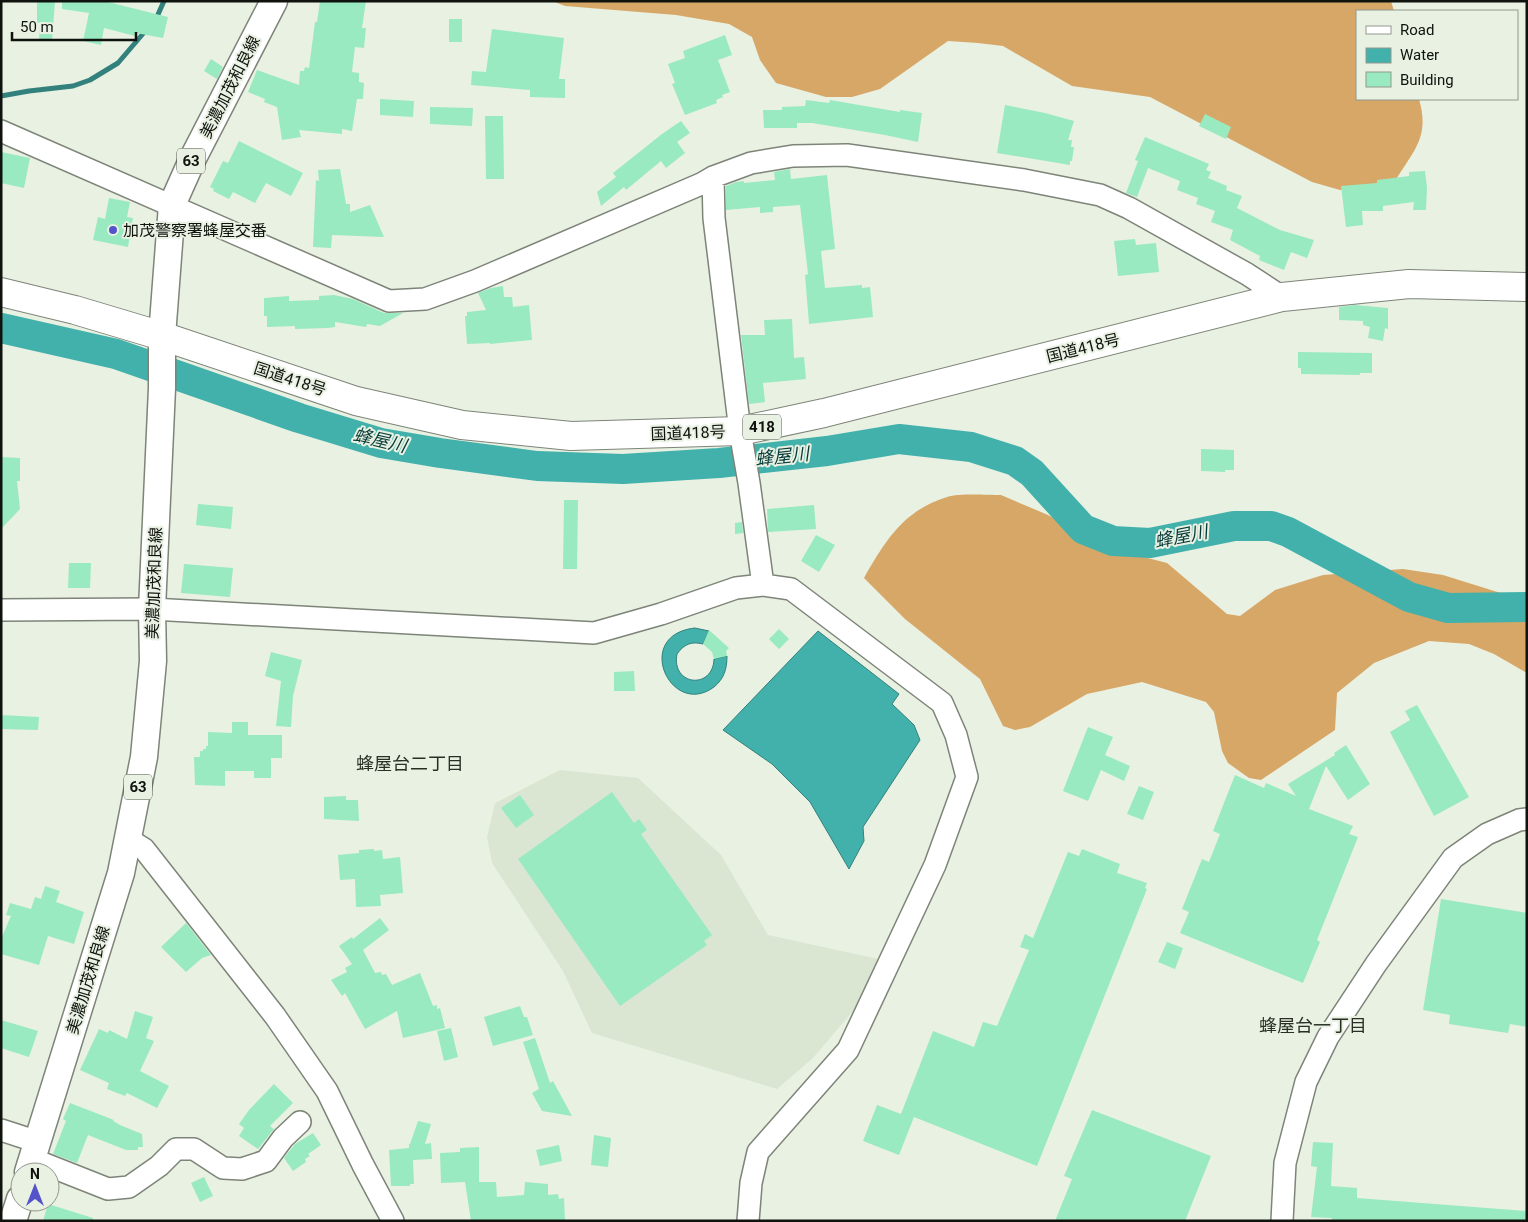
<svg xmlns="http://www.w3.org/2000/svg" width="1528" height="1222" font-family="Roboto,'Noto Sans JP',sans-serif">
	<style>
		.built { fill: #dae6d1 }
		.forest { fill: #d7a767 }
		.water { fill: #43b1ab; stroke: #33817c }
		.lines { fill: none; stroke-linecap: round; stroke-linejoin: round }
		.stream { stroke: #33817c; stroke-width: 5 }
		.river { stroke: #43b1ab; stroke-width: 30 }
		.building { fill: #99eac0 }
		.minor-casing { stroke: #7d8478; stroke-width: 24 }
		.major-casing { stroke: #7d8478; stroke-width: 29 }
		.highway-casing { stroke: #7d8478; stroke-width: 30 }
		.minor { stroke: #fff; stroke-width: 21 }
		.major { stroke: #fff; stroke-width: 26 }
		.highway { stroke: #fff; stroke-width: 28 }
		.poi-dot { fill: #5453ca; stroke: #e9f1e3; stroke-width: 2 }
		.labels { text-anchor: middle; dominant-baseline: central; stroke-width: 4; stroke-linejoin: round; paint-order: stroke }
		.shield { fill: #e9f1e3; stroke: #50554d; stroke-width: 1 }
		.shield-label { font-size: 15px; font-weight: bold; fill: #0f120d }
		.street-label { font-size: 16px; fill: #0f120d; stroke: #e9f1e3 }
		.poi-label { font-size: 16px; fill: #0f120d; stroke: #e9f1e3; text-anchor: start }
		.water-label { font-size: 18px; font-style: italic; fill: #053a38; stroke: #e9f1e3 }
		.neighbourhood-label { font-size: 18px; fill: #292f25; stroke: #e9f1e3 }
	</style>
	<rect width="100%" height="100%" fill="#e9f1e3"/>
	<!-- built -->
	<path class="built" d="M560 770 638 778 721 855 768 935 883 960 864 998 813 1058 777 1089 592 1033 563 971 492 863 487 837 495 803Z"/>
	<!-- forest -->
	<path class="forest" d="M552 1H1391L1394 11H1357V99H1419C1430 137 1414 150 1395 181L1368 188 1340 190 1312 182 1150 97 1072 86 1003 46 978 43 948 41 880 89 852 97H826L776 83 760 60 752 37 729 24 676 15 565 6Z
		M1001 495 1048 515 1113 549 1167 563 1227 614 1240 616 1275 590 1323 575 1403 569 1443 575 1507 595 1527 597V673L1494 654 1469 644 1429 641 1374 663 1337 693 1335 730 1261 780 1249 778 1228 763 1222 751 1214 712 1206 702 1142 682 1087 694 1030 727 1015 730 1003 726 980 679 905 619 864 578C885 541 904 510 947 497 959 493 987 495 1001 495Z"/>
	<!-- water -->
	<path class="water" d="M695 628 709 631 703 644C692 641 684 644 677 654 671 686 713 690 714 659L727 656C727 669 724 679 714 687 671 719 632 635 695 628Z
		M818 631 899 694 892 704 914 725 920 740 863 827 864 841 849 869 810 802 772 764 723 730Z"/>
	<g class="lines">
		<!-- stream -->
		<path class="stream" d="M156 19 164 1
			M1 96 29 91 73 86 90 80 118 63 147 29"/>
		<!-- river -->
		<path class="river" d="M1 328 116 354 299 418 381 443 440 453 537 466 623 469 719 463 827 451 899 439 971 447 1015 461 1032 473 1083 529 1113 541 1150 543 1234 526H1271L1288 532 1409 597 1448 608 1527 607"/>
	</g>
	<!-- building -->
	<path class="building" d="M37 1H55L52 41 39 40 40 23H37Z
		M62 1H104L168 17 163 38 136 33 135 36 104 28 101 45 83 41 89 13 62 9Z
		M320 1H366L362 28H366L364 48 355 47 352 72 359 73V82L364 83 363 99H357L352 131 342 129V134L299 130 301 137 282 140 277 107 264 102 265 99 248 92 257 70 299 85 300 71H304L305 67 309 68 315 22H317Z
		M449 19H462V42H449Z
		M492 29 564 38 559 79H565V98L530 97V90L471 85 472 71 486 72Z
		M725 35 732 55 718 60 730 92 722 95 723 97 716 100 717 103 685 115 672 84 675 83 668 64 685 58 683 51Z
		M211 59 223 67 217 79 204 71Z
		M380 99 414 101 413 117 380 115Z
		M806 100 829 103 830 100 900 112V110L922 113 918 142 885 135 812 123H797V128H764L763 110H782V107L805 106Z
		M1005 105 1045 113 1074 121 1068 140H1072L1071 147H1074L1072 161H1070V165L997 153Z
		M430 107 473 108 472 126 430 124Z
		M1205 114 1231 127 1226 139 1199 126Z
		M485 116H503L504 179H486Z
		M681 121 690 133 677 142 685 153 666 168 661 161 626 190 624 187 601 206 597 192 616 177 613 173 662 134Z
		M1145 137 1209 164 1206 170 1211 172 1208 178 1227 186 1226 190 1242 196 1237 208 1280 230 1314 240 1307 258 1291 252 1284 270 1259 260 1260 256 1230 240 1233 230 1211 222 1215 211 1196 204 1198 198 1177 190 1180 181 1148 168 1137 197 1126 193 1138 161 1135 160Z
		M239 141 303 173 291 196 266 183 255 203 233 192 229 199 213 191 214 189 210 187 223 161 228 163Z
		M1 152 30 158 24 188 1 183Z
		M340 169 346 204H350V212L370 205 384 237 332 235 331 248 313 247 316 180 319 181 318 170Z
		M790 169 791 179 827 175 835 249 821 251 825 288 862 285V288L870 287 873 317 809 324 805 275 808 274 800 205 773 207V212L760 213V207L726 210V186L736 182 744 181V183L775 180 774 172Z
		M1425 171 1427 188 1426 210H1413L1414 202 1383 206V211H1362L1363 225 1346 227 1341 186 1377 183V180L1409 176V172Z
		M109 198 130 202 127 217 133 218 128 247 93 240 98 217 105 219Z
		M1135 239 1136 245 1156 243 1159 272 1118 276 1114 241Z
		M503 286 504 297H512L513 307 529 305 532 340 490 344V343L467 344 465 316H467V312L486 310 478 293 491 288Z
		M334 295 353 299 384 313H403L380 326 367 324 366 327 335 322V327L328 328 295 329V326L267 327V316H264V298L289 296V301L319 300V296Z
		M1355 305 1388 308V329L1385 328 1383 341 1368 338 1370 327 1363 325V321L1339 320V307Z
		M792 319 794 358 804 357 806 379 763 383 765 402 749 404 741 335H765L764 320Z
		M1298 352 1372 353V373H1360V375L1301 374V368H1298Z
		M1201 449 1234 450V470H1225V472L1201 471Z
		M1 457 20 458V481H17L20 509 1 529Z
		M564 500H578L577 569H563Z
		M198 504 233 507 231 529 196 525Z
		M814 505 816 529 768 532 767 509Z
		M742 522 743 533 735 534V523Z
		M816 535 835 545 819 572 801 561Z
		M69 563H91L90 588H68Z
		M184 564 233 568 230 597 181 593Z
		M779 629 789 639 779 649 769 639Z
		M709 630 729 648 726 651 727 656 714 659 712 652 703 644Z
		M271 652 302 660 293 696 291 727 276 726 281 681 265 676Z
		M634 671 635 691H614V672Z
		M1417 705 1469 797 1434 816 1390 732 1410 720 1405 711Z
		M1 715 39 717 38 730 1 729Z
		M232 722H248V735H282V758H271V778H254V771H225V786L195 785 194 757H200V751H203V749H206V746H208V732L232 733Z
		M1088 727 1113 737 1105 755 1130 766 1124 781 1101 770 1088 801 1063 791Z
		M1346 745 1370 784 1348 800 1326 766 1309 809 1353 826 1349 834 1358 837 1317 940 1320 942 1303 983 1180 933 1189 912 1182 909 1202 859 1209 862 1220 834 1213 831 1235 775 1264 788 1266 783 1296 796 1288 784 1335 755 1334 753Z
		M1139 786 1154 792 1143 820 1127 814Z
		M612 792 634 823 639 819 647 830 641 834 712 935 704 941 707 945 620 1006 518 859Z
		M520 795 534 815 516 828 501 808Z
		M346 796V800H358L359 821 324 819V797Z
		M374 849V851L382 850 383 859 400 857 403 893 380 895 381 906 356 907 355 879 340 880 338 855 359 853V850Z
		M1082 849 1120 864 1117 873 1147 883 1145 888 1147 889 1037 1166 914 1117 899 1155 863 1141 877 1105 901 1114 933 1031 974 1047 983 1022 997 1026 1029 950 1020 947 1025 934 1033 938 1068 852 1079 856Z
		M45 886 60 891 56 902 84 912 74 944 48 936 39 965 1 954V939L11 916 6 915 10 903 31 909 35 897 41 899Z
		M1441 899 1527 913V1027L1510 1024 1508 1033 1449 1024 1450 1015 1423 1010Z
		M380 918 389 930 363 950 375 973 381 972 382 975 386 974 392 985 420 973 433 1006 437 1005V1009L440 1008 445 1028 403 1038 397 1011 365 1029 345 993 342 996 331 980 347 972 345 968 352 964 339 946 352 937 353 939Z
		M186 923 211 955 202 958 186 972 161 947Z
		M1167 942 1183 948 1175 969 1158 962Z
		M520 1006 524 1017H527L533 1035 493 1046 484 1017Z
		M135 1011 153 1017 146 1038 154 1041 140 1071 169 1086 157 1108 127 1093 125 1096 107 1089 109 1083 80 1070 99 1029 108 1033 109 1030 127 1039Z
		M1 1020 38 1031 29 1057 1 1048Z
		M451 1028 458 1057 444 1061 437 1031Z
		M535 1038 550 1083 553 1081 572 1116 542 1111 532 1093 539 1089 523 1042Z
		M274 1084 293 1103 270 1126 274 1129 258 1149 239 1136 244 1128 239 1124 249 1110Z
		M70 1103 114 1120 113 1121 120 1125 142 1134 143 1147H138V1150H126L88 1135 77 1163 53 1154 66 1121 63 1119Z
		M1092 1110 1211 1156 1185 1221H1055L1072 1179 1064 1176Z
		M418 1121 431 1124 425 1144 431 1143 432 1159 413 1160 414 1184H410V1186H391L389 1150 409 1148V1144H410Z
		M313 1133 321 1145 308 1154 310 1156 305 1159 306 1162 293 1171 284 1158 295 1144Z
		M594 1135 611 1138 608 1167 591 1165Z
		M1313 1142 1333 1143 1331 1186 1357 1188V1198L1527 1211V1221H1331L1332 1218 1311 1217 1317 1167 1311 1166Z
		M559 1145 562 1161 540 1166 536 1150Z
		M479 1147V1182H496L497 1197 524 1195 525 1182 548 1184V1195L558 1194 559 1199 564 1198 565 1221H471L465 1182 441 1183 440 1153 460 1152V1148Z
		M204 1177 213 1196 200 1202 191 1183Z
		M48 1204 93 1218V1221H43Z"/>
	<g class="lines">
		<defs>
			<path id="minor" d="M1 131 389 301 425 299 475 281 701 184 713 177 751 163 793 156 847 155 1024 180 1100 195 1129 208 1247 274 1282 297
				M713 177 714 218 740 431 749 483 763 585
				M1 610 152 609 594 633 661 614 736 588 763 585 791 589 942 703 956 735 967 777 935 865 848 1050 758 1152 751 1183 748 1221
				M128 839 144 849 275 1016 327 1091 363 1165 393 1221
				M1 1130 38 1142
				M32 1159 108 1189 129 1187 159 1166 176 1149H194L223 1168 242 1169 266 1161 283 1138 300 1122
				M1282 1221 1285 1163 1306 1082 1328 1037 1376 964 1453 858 1487 834 1519 820 1527 819"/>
			<path id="major" d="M28 1172 121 873 144 757 153 661 152 609 162 388V336L172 205 193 158 274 1
				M13 1221 20 1199"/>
			<path id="highway" d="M1 292 75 310 162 336 356 401 462 425 571 436 740 431 824 413 1282 297 1409 284 1527 287"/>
		</defs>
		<!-- minor casing -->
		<use href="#minor" class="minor-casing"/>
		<!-- major casing -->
		<use href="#major" class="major-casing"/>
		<!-- highway casing -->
		<use href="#highway" class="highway-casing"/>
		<!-- minor -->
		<use href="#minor" class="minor"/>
		<!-- major -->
		<use href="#major" class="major"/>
		<!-- highway -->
		<use href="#highway" class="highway"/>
	</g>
	<!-- markers -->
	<circle class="poi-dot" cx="113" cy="230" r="5"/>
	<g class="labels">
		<!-- shield labels -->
		<g class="shield">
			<rect x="177" y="148.5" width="28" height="25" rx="4"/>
			<rect x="743" y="414.5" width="38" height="25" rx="4"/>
			<rect x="124" y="774.5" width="28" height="25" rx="4"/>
		</g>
		<g class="shield-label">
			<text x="191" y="161">63</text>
			<text x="762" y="427">418</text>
			<text x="138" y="787">63</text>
		</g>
		<!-- street labels -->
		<g class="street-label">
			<text transform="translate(230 87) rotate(-63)">美濃加茂和良線</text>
			<text transform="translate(1083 348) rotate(-14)">国道418号</text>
			<text transform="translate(290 379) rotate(18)">国道418号</text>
			<text transform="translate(688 433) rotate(-2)">国道418号</text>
			<text transform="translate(154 583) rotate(-88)">美濃加茂和良線</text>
			<text transform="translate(88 980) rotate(-73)">美濃加茂和良線</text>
		</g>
		<!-- poi labels -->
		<g class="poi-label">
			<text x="123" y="230">加茂警察署蜂屋交番</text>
		</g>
		<!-- water labels -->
		<g class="water-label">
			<text transform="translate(380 440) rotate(13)">蜂屋川</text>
			<text transform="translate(782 456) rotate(-6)">蜂屋川</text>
			<text transform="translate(1181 536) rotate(-11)">蜂屋川</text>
		</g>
		<!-- neighbourhood labels -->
		<g class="neighbourhood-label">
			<text x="410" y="763">蜂屋台二丁目</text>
			<text x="1313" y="1025">蜂屋台一丁目</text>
		</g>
	</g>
	<!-- border -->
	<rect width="1528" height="1222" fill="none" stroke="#0f120d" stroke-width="5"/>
	<!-- legend -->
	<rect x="1356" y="10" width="162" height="90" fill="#e9f1e3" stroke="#92988d"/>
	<rect x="1366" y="26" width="25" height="8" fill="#ffffff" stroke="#92988d"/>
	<text x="1400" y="35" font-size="15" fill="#0f120d">Road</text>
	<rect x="1366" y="48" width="25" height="15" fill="#43b1ab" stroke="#92988d"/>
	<text x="1400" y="60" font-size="15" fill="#0f120d">Water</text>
	<rect x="1366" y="72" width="25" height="15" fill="#99eac0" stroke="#92988d"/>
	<text x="1400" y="85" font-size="15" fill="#0f120d">Building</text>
	<!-- north arrow -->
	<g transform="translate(35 1187)"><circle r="24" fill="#e9f1e3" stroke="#92988d"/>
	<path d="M0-4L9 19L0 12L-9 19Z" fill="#5453ca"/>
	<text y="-8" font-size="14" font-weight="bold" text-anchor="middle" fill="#0f120d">N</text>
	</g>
	<!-- scale -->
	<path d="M12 32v8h124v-8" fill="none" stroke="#0f120d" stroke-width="2.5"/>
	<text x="20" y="32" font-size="15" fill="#0f120d" stroke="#e9f1e3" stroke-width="4" paint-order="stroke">50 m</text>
</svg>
